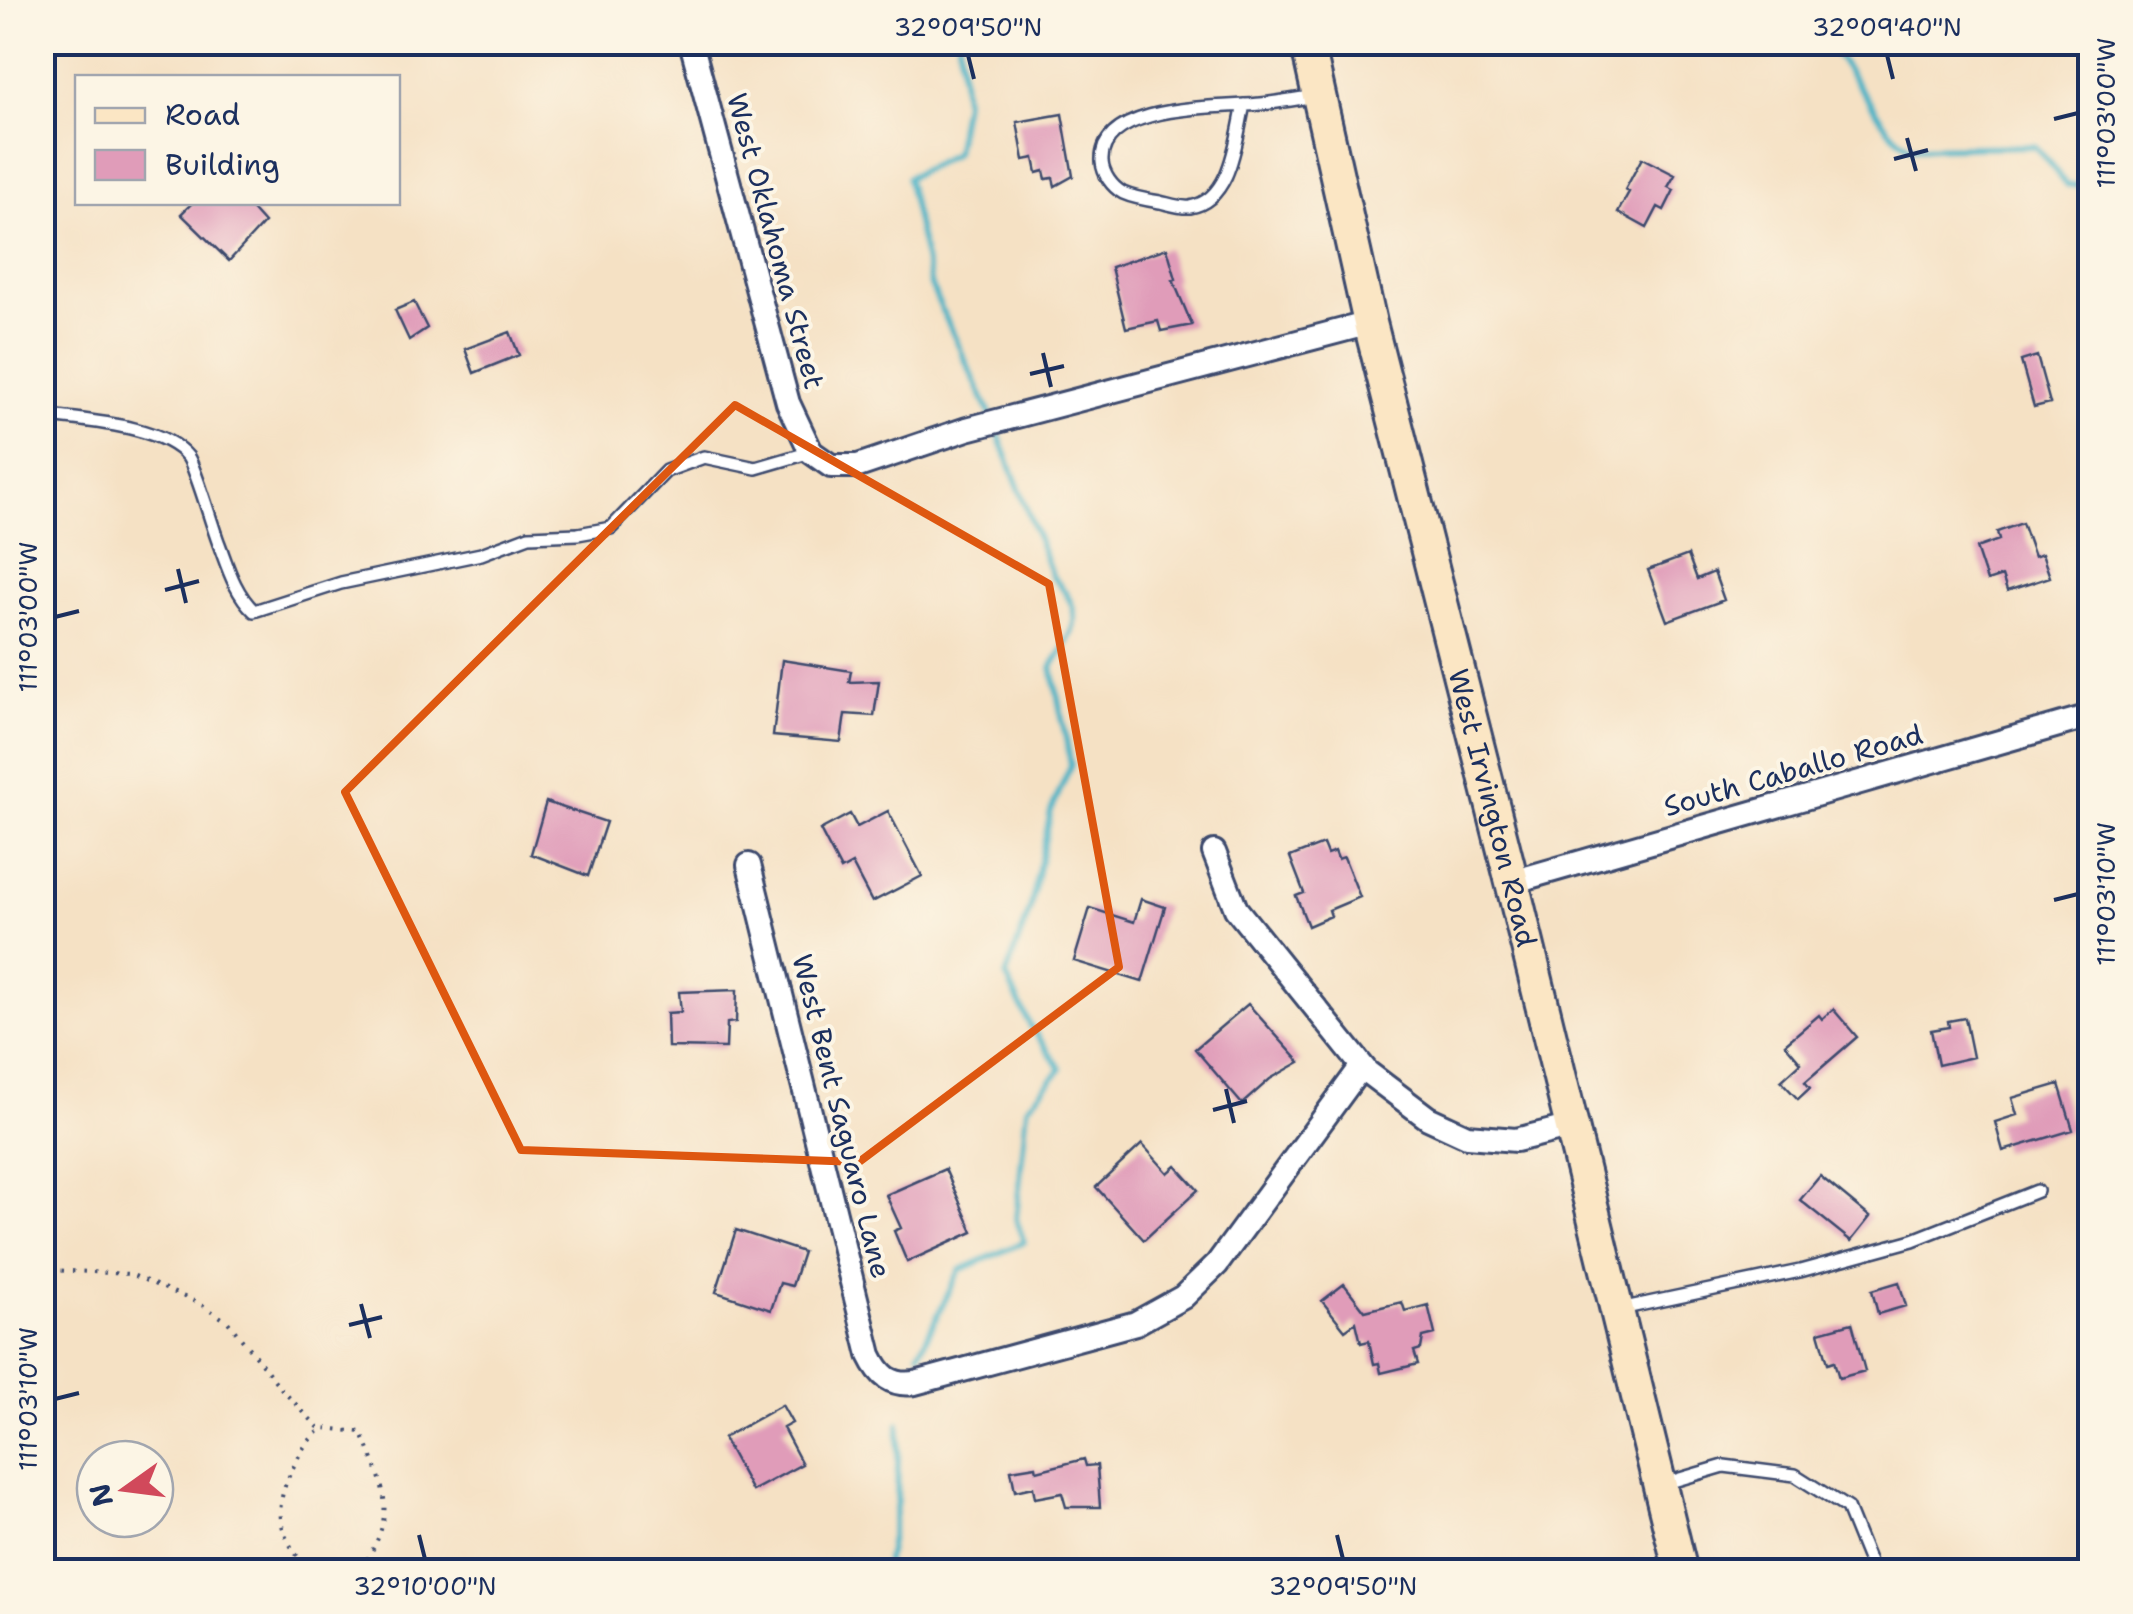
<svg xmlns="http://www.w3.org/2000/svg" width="2133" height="1614" font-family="'Shantell Sans',sans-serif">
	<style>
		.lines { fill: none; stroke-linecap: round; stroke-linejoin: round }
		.stream { stroke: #48b3c6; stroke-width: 6 }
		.building { fill: #e09cb9 }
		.service-casing { stroke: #3c4a6d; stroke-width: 16 }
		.minor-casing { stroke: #3c4a6d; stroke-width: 28 }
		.secondary-casing { stroke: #3c4a6d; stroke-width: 38 }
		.path { stroke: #3c4a6d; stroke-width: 4; stroke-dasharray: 2.5 8; stroke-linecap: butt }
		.service { stroke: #fff; stroke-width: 11 }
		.minor { stroke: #fff; stroke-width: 22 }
		.secondary { stroke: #fbe6c4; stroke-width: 32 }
		.marked { fill: none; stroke: #de5710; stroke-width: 8; stroke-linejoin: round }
		.ticks { fill: none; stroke: #1b2f5e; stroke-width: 4 }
		.labels { text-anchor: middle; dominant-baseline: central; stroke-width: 8; stroke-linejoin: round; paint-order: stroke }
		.street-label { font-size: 28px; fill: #1b2f5e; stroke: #fcf5e5 }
		.neatline { fill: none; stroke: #1b2f5e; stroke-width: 4 }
		.ticks-label { font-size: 25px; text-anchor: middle; fill: #1b2f5e }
	</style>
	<rect width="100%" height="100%" fill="#fcf5e5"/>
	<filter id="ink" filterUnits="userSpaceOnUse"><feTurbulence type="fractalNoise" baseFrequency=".01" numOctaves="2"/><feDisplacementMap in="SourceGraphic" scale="20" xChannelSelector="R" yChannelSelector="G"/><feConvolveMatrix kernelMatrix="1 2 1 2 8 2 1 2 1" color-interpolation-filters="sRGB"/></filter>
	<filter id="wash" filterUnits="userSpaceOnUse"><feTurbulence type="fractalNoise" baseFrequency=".0048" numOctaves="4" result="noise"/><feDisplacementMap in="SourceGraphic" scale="40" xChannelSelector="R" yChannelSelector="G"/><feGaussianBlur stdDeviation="2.25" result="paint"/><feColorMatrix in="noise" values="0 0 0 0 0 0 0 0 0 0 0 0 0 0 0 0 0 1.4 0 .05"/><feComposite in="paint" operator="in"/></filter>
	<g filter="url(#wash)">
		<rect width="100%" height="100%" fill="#f5e1c4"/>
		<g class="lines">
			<!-- stream -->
			<path class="stream" d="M959 42 964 101 955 153 907 178 931 286 991 416
				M1828 42 1889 130 1910 148 2035 146 2067 185H2090
				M919 1353 960 1270 1024 1242 1016 1219 1027 1107 1061 1069 1031 1027 1006 976 1030 909 1051 811 1071 765 1052 667C1076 629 1087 614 1052 576L996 428
				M885 1572 897 1501 899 1424"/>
		</g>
		<g id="blocks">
			<!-- building -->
			<path class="building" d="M1062 114 1073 176 1055 186 1053 178 1046 179 1044 171 1037 173 1034 158 1024 160 1017 122Z
				M1642 158 1675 175 1668 187 1674 190 1664 210 1658 207 1647 228 1618 212 1629 192 1625 190Z
				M193 202H245L264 223 229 261 181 214Z
				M1167 248 1176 279 1173 280 1192 325 1161 331 1158 321 1126 328 1111 267Z
				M414 302 427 328 409 340 395 310Z
				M510 332 519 355 474 373 465 349Z
				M2037 356 2050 403 2034 407 2021 361Z
				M2022 523 2034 557 2042 554 2050 577 2007 591 2002 576 1987 581 1976 548 1999 540 1997 532Z
				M1688 555 1697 579 1714 572 1724 600 1667 621 1648 570Z
				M782 660 851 671 849 682 879 681 874 716 845 714 841 742 773 736Z
				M546 802 606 822 588 876 531 854Z
				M888 811 922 876 872 902 852 864 841 870 820 830 850 814 857 827Z
				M1323 844 1327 854 1335 851 1338 859 1344 857 1360 897 1329 910 1331 916 1308 926 1296 896 1304 893 1290 857Z
				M1141 899 1165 907 1142 982 1074 961 1090 908 1134 922Z
				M737 990 736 1022 727 1023 726 1048 668 1047 667 1013 681 1012 679 992Z
				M1248 1004 1300 1062 1270 1079 1242 1104 1195 1049Z
				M1833 1009 1857 1037 1805 1082 1810 1088 1798 1099 1781 1081 1801 1063 1785 1044 1819 1015 1822 1019Z
				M1965 1018 1973 1057 1938 1065 1931 1030 1949 1027 1948 1021Z
				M2059 1084 2073 1130 2003 1151 1995 1122 2017 1115 2012 1098Z
				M1142 1144 1168 1173 1176 1166 1198 1190 1144 1240 1096 1187Z
				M945 1169 973 1232 907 1262 894 1231 901 1228 886 1195Z
				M1820 1176 1870 1217 1851 1241 1800 1200Z
				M736 1230 803 1252 792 1286 780 1283 771 1310 716 1292Z
				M1899 1282 1906 1306 1878 1314 1872 1290Z
				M1344 1284 1365 1311 1402 1302 1405 1311 1428 1305 1435 1334 1423 1337 1421 1349 1414 1351 1418 1364 1381 1373 1379 1363 1374 1364 1369 1341 1361 1343 1356 1322 1345 1330 1322 1301Z
				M1852 1323 1865 1371 1839 1378 1834 1361 1828 1363 1819 1332Z
				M782 1405 792 1423 783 1428 802 1464 752 1491 723 1438Z
				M1084 1459 1086 1466 1097 1465 1100 1507H1066L1062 1493 1035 1498 1033 1487 1015 1491 1011 1470 1036 1466 1037 1471Z"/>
		</g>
	</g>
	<g filter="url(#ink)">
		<use href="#blocks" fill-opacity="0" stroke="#3c4a6d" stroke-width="2.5"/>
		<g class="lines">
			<defs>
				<path id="service" d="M1244 105C1236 138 1232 200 1190 207 1180 208 1169 204 1160 202 1147 200 1134 198 1123 193 1112 187 1103 174 1102 162 1099 102 1225 108 1261 104 1279 102 1297 99 1315 96
					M42 415C82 421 162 424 188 457 196 469 212 526 219 544 228 568 235 593 254 611L341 583 481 554 529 536 578 534 611 528 666 471 704 457 756 468 811 452
					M1620 1309 1800 1271 1913 1240 2037 1191
					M1663 1484 1724 1466 1795 1475 1847 1508 1873 1572"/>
				<path id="minor" d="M691 42 788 403 811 452 831 466H858L967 429 1370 323
					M1214 852 1236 909 1367 1072 1428 1118 1467 1136 1516 1140 1572 1126
					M749 865 870 1355C880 1376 891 1386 915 1383L1136 1323 1183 1297 1217 1264 1362 1066
					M1512 882 2090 716"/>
				<g id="secondary">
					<path id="s1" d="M1307 42 1370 323 1512 882 1681 1572"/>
				</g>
			</defs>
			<!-- service casing -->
			<use href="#service" class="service-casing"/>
			<!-- minor casing -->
			<use href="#minor" class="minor-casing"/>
			<!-- secondary casing -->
			<use href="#secondary" class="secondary-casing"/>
			<!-- path -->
			<path class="path" d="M51 1270 130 1274 201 1304 228 1322 284 1392 321 1430
				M311 1572C277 1536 271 1508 295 1464 303 1447 309 1438 324 1428L361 1432C387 1491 398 1515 359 1572"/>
			<!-- service -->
			<use href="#service" class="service"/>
			<!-- minor -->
			<use href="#minor" class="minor"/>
			<!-- secondary -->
			<use href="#secondary" class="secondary"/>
		</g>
	</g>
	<!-- marked area -->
	<path class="marked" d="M735 405 1049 584 1119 967 859 1162 521 1150 345 792Z"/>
	<!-- ticks -->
	<path class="ticks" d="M968 55 974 79M1887 55 1893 79M2054 119 2078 113M1907 138 1916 171M1894 159 1928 150M1043 353 1051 387M1030 374 1064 366M178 569 186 603M165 590 199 581M55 617 79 611M2054 900 2078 894M1226 1089 1234 1123M1213 1110 1247 1101M361 1304 370 1338M349 1325 382 1317M55 1399 79 1393M419 1535 425 1559M1337 1535 1343 1559"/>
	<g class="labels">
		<!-- street labels -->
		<g class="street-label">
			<text transform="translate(776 241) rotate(75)">West Oklahoma Street</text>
			<text transform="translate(1793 770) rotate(-16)">South Caballo Road</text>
			<text stroke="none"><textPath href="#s1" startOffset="788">West Irvington Road</textPath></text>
			<text transform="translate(842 1116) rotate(76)">West Bent Saguaro Lane</text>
		</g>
	</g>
	<!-- margin -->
	<rect width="2133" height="1614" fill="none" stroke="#fcf5e5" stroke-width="110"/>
	<!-- legend -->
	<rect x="75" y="75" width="325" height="130" fill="#fcf5e5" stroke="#a2a6af" stroke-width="2.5"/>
	<rect x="95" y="108" width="50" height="15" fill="#fbe6c4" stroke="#a2a6af" stroke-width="2.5"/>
	<text x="165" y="125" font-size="30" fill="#1b2f5e">Road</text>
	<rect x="95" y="150" width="50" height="30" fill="#e09cb9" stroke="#a2a6af" stroke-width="2.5"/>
	<text x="165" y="175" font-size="30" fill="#1b2f5e">Building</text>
	<!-- north arrow -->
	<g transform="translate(125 1489) rotate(256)"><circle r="48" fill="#fcf5e5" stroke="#a2a6af" stroke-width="2.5"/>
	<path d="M0-8L18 38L0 25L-18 38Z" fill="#d1495b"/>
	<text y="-15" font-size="28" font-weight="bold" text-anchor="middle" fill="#1b2f5e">N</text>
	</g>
	<rect x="55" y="55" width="2023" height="1504" class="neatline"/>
	<g class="ticks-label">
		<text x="968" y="36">32°09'50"N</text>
		<text x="1887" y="36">32°09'40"N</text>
		<text transform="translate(2106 113) rotate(-90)" y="9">111°03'00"W</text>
		<text transform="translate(28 617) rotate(-90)" y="9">111°03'00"W</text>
		<text transform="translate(2106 894) rotate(-90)" y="9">111°03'10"W</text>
		<text transform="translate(28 1399) rotate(-90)" y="9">111°03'10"W</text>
		<text x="425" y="1595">32°10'00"N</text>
		<text x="1343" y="1595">32°09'50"N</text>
	</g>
</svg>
